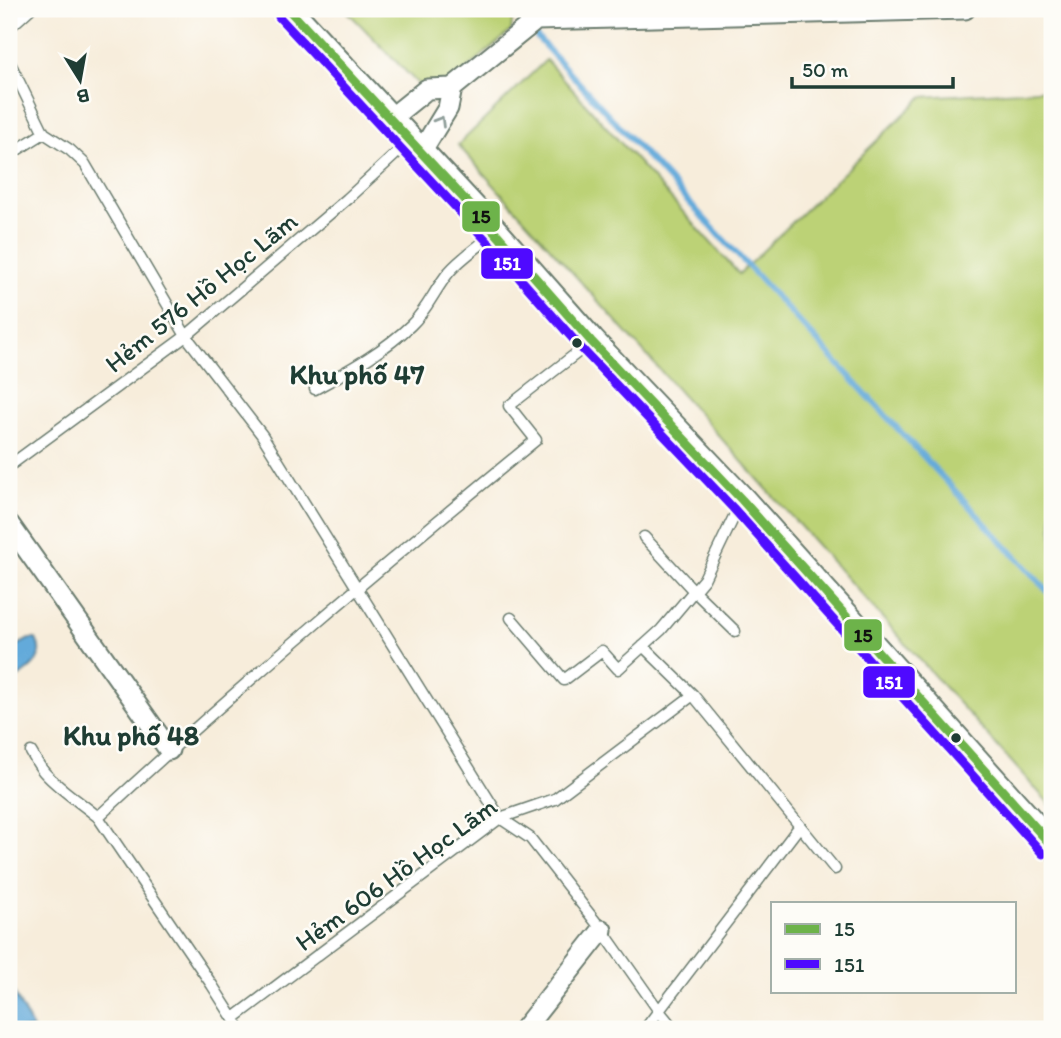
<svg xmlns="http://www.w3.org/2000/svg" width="1061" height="1038" font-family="Itim,sans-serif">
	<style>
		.green { fill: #bcd276; stroke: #6e8855; stroke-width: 2 }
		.water { fill: #64aada; stroke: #427487; stroke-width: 2 }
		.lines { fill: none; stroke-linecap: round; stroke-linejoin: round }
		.stream { stroke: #64aada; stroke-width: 6 }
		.service-casing { stroke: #6b7b6e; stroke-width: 13 }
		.minor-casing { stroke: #6b7b6e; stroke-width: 23 }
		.secondary-casing { stroke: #6b7b6e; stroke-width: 30 }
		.service { stroke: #fff; stroke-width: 10 }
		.minor { stroke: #fff; stroke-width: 19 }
		.secondary { stroke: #fff; stroke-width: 26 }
		.bus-1-casing { stroke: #fdfcf7; stroke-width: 14 }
		.bus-2-casing { stroke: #fdfcf7; stroke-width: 14 }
		.bus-1 { stroke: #6db34a; stroke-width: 9 }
		.bus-2 { stroke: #4f0aff; stroke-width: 9 }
		.oneway { stroke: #8f9e9a }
		.bus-dot { fill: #1f3d34; stroke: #fdfcf7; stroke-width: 2.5 }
		.labels { text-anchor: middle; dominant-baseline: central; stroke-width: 5; stroke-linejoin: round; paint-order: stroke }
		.street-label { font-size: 26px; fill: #1f3d34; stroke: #fdfcf7 }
		.neighbourhood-label { font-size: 28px; font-weight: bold; fill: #1f3d34; stroke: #fdfcf7 }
		.line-badge { stroke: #fdfcf7; stroke-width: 2.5 }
		.badge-label { font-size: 19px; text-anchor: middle; font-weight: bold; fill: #fff }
		.pale-badge-label { font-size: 19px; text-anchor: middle; font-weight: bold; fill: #111 }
	</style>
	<rect width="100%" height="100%" fill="#fdfcf7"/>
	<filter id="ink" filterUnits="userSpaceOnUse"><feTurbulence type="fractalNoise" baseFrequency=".0143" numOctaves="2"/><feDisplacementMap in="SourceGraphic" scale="14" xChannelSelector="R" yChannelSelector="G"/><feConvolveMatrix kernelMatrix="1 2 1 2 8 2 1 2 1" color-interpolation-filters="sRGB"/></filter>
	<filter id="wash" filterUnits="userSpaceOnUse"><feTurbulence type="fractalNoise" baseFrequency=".00686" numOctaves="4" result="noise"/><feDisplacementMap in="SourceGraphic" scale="28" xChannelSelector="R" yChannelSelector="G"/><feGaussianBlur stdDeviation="1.57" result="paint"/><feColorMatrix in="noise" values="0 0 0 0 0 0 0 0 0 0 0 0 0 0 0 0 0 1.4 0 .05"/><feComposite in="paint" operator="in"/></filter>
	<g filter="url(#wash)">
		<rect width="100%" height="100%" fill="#f7eddb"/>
		<!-- green -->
		<path class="green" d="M345 9H514L511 31 448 85H419Z
			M546 60 739 274 922 97 1052 89V807L458 145Z"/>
		<!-- water -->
		<path class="water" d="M29 639H36C48 661 25 673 9 682V650Z
			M9 979 13 991 33 1029H9Z"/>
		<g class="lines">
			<!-- stream -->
			<path class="stream" d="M511 9 1052 596"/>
		</g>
	</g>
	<g filter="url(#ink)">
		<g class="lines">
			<defs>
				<path id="service" d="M524 9 536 20
					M9 28 30 9
					M9 61 44 133 70 150 85 164 186 336 262 435 500 818 530 838 602 930 659 1011 674 1029
					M9 155 44 133
					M315 389C349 370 383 352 411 325 427 310 435 289 449 272 462 257 480 246 494 233
					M9 466 186 336 347 199 410 141
					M644 537 694 591 735 631
					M511 618 564 680 602 651 618 669 661 630 704 579 740 504
					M693 695 835 869
					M31 752C35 759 39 766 44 772 59 789 80 802 98 817L212 985 240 1029
					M98 817C239 686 387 562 536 440L509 406 591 342
					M234 1018 500 818 555 799 693 695 643 646
					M645 1029 799 827"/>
				<path id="minor" d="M391 118 427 89 452 88 536 20 965 9
					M421 152 448 108 452 88
					M9 524 169 750
					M524 1029 602 930"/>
				<path id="secondary" d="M288 9 495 232 591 341 742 500 1052 846"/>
			</defs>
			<!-- service casing -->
			<use href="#service" class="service-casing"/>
			<!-- minor casing -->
			<use href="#minor" class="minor-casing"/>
			<!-- secondary casing -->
			<use href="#secondary" class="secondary-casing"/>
			<!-- service -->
			<use href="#service" class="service"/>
			<!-- minor -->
			<use href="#minor" class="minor"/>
			<!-- secondary -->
			<use href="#secondary" class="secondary"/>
			<defs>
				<path id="bus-1" d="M288 9 495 232 591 341 742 500 1052 846"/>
				<path id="bus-2" d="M279 17 486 240 582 349 733 508 1043 854"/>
			</defs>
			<!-- bus-1 casing -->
			<use href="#bus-1" class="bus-1-casing"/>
			<!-- bus-2 casing -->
			<use href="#bus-2" class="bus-2-casing"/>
			<!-- bus-1 -->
			<use href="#bus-1" class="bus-1"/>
			<!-- bus-2 -->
			<use href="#bus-2" class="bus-2"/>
		</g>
		<!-- one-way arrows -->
		<defs><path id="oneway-chevron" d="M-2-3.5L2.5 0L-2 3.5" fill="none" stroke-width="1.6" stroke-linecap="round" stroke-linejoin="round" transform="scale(1.75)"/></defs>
		<use class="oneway" href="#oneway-chevron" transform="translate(440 121) rotate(-59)"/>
	</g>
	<!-- markers -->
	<g class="bus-dot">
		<circle cx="577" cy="343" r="6"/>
		<circle cx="956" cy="738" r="6"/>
	</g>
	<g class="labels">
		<!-- street labels -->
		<g class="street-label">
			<text transform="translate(201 292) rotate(-39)">Hẻm 576 Hồ Học Lãm</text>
			<text transform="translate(396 874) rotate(-36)">Hẻm 606 Hồ Học Lãm</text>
		</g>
		<!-- neighbourhood labels -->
		<g class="neighbourhood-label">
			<text x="357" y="374">Khu phố 47</text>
			<text x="131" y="735">Khu phố 48</text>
		</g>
	</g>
	<g class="line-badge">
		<rect x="461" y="200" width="40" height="33" rx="7" fill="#6db34a"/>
		<rect x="480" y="247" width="54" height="33" rx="7" fill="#4f0aff"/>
		<rect x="843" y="618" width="40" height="34" rx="7" fill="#6db34a"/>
		<rect x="862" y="665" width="54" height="34" rx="7" fill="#4f0aff"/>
	</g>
	<g class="badge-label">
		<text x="507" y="270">151</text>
		<text x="889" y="689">151</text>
	</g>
	<g class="pale-badge-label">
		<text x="481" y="223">15</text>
		<text x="863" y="642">15</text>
	</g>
	<!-- margin -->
	<rect width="1061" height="1038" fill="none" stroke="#fdfcf7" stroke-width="35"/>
	<!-- legend -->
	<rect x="771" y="902" width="245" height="91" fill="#fdfcf7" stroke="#a4b0a9" stroke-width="2"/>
	<rect x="785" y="924" width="35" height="10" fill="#6db34a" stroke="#a4b0a9" stroke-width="2"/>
	<text x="834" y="936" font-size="21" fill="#1f3d34">15</text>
	<rect x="785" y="959" width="35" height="10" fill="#4f0aff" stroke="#a4b0a9" stroke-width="2"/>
	<text x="834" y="972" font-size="21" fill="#1f3d34">151</text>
	<!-- north arrow -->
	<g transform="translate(80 80) rotate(169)" stroke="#fdfcf7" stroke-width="5" paint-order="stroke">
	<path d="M0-5L12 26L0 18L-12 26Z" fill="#1f3d34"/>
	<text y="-10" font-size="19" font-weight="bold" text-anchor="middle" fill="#1f3d34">B</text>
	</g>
	<!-- scale -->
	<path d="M792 77v10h161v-10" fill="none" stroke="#1f3d34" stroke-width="3.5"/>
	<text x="802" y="77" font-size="21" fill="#1f3d34" stroke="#fdfcf7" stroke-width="5" paint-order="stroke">50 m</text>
</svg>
